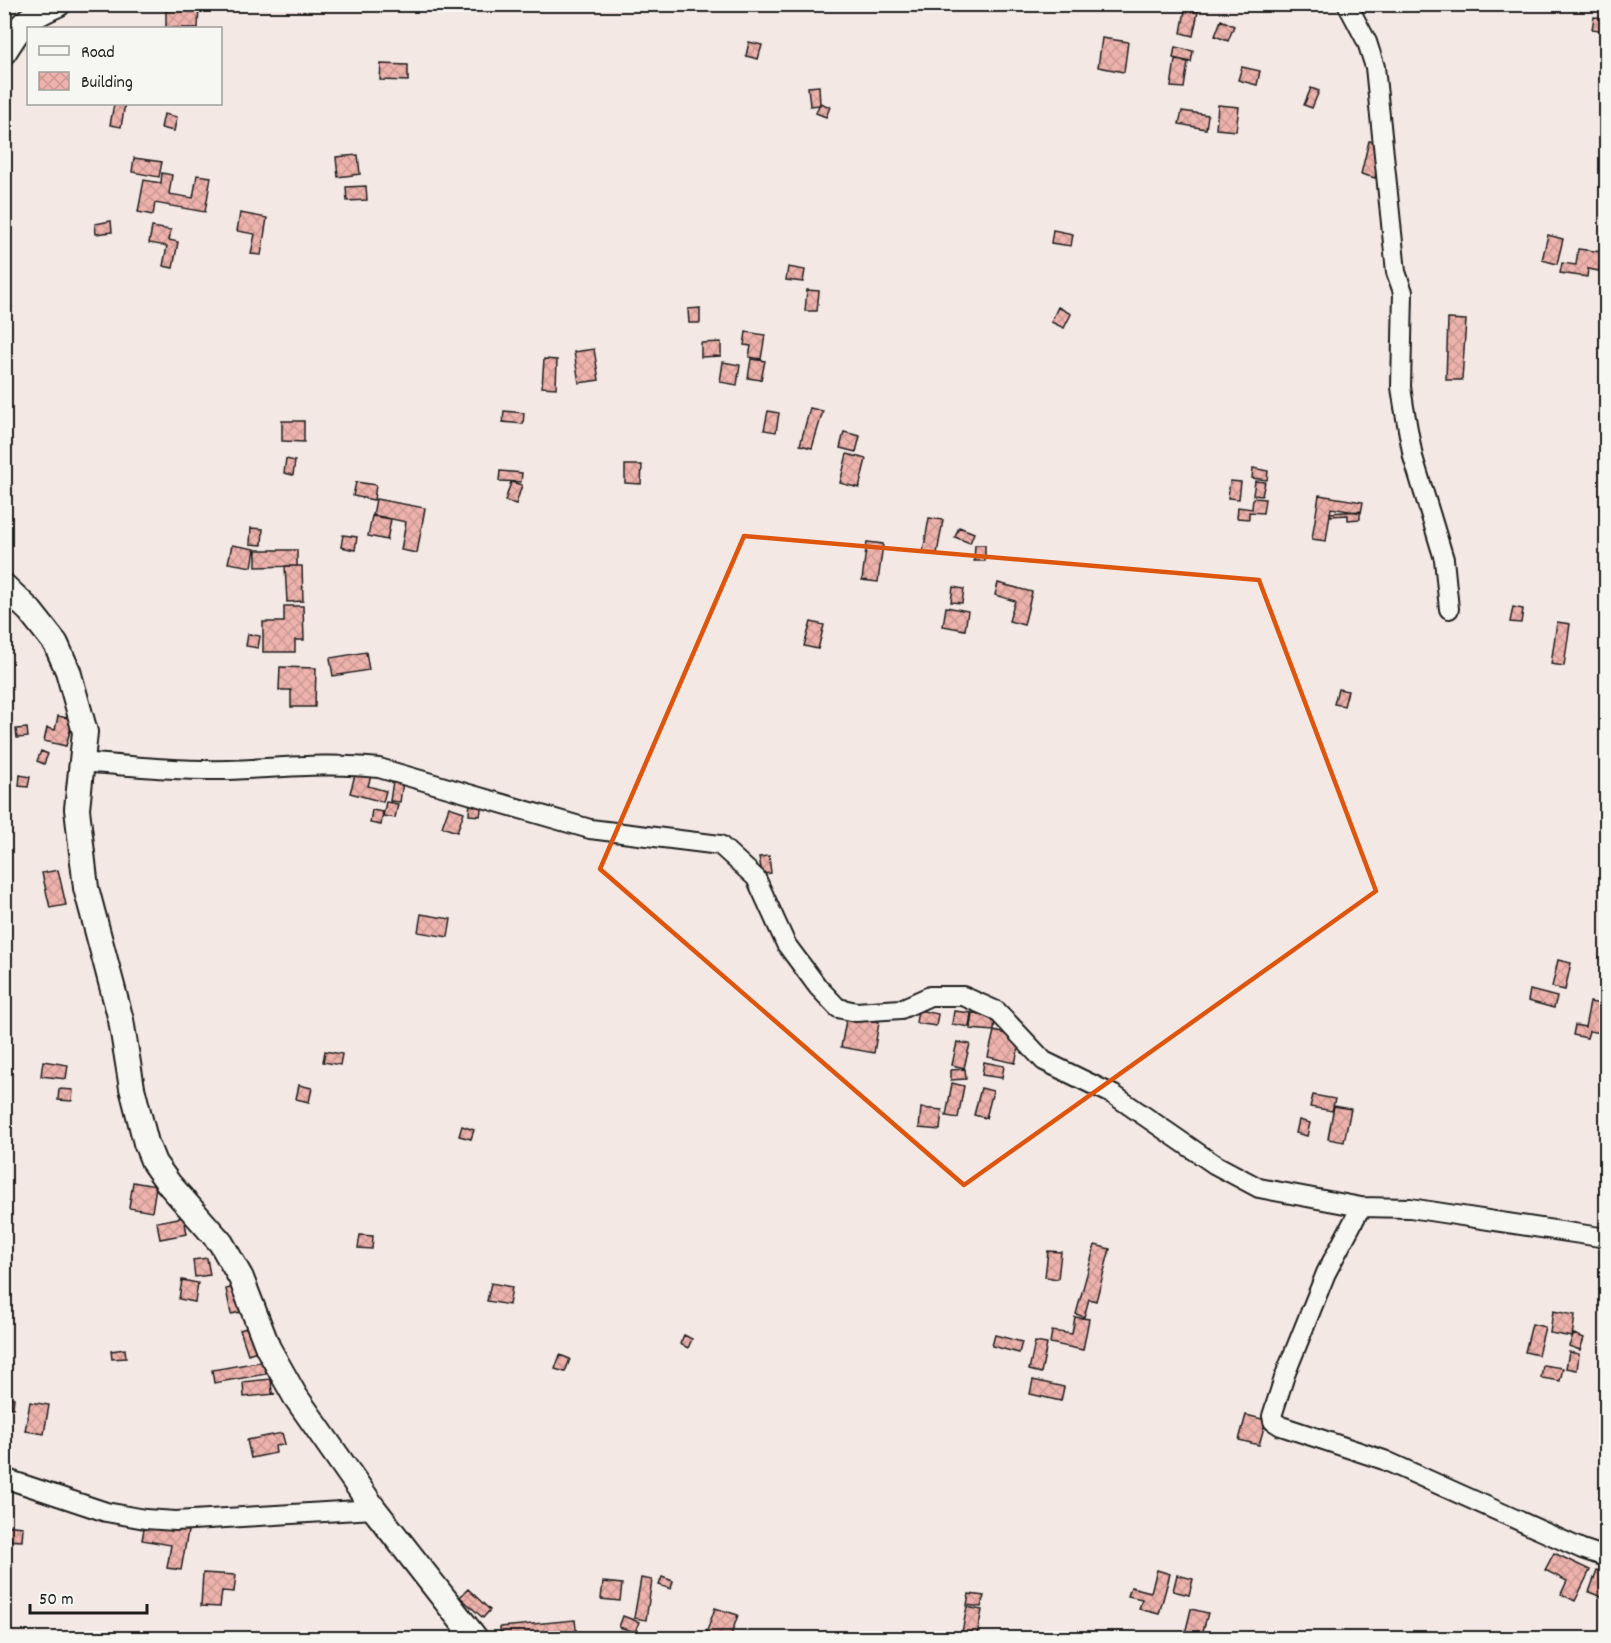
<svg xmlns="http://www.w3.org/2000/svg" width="1611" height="1643" font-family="Dekko,sans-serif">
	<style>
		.building { fill: url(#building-cross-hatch); stroke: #1c1c1c; stroke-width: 1.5 }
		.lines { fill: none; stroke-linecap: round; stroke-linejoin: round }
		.minor-casing { stroke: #1c1c1c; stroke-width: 22 }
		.tertiary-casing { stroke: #1c1c1c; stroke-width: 28 }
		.minor { stroke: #f6f6f2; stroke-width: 18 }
		.tertiary { stroke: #f6f6f2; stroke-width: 24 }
		.marked { fill: none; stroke: #de560d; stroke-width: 4.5; stroke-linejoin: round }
	</style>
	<defs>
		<pattern id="building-cross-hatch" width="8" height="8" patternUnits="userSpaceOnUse" patternTransform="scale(1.5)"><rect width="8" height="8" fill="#edb2ac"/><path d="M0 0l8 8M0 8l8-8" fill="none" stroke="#cb9893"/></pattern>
	</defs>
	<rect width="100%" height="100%" fill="#f4e8e4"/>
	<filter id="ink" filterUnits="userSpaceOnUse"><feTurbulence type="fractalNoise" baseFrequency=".0167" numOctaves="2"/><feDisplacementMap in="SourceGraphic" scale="12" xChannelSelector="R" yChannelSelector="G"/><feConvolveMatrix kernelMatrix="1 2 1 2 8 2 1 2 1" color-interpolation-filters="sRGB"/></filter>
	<g filter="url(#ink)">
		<!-- building -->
		<path class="building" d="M166 5 199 6 198 28H166Z
			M1185 10 1198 12 1193 36 1181 33Z
			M1594 17 1606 18V31L1592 29Z
			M1221 20 1234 26 1228 41 1215 36Z
			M1102 38 1128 42 1124 72 1098 67Z
			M749 42 762 45 758 59 746 56Z
			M1175 47 1193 51 1191 62 1173 58Z
			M1175 60 1188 62 1184 88 1171 87Z
			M381 64 408 65V81L380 80Z
			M1242 67 1260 71 1257 85 1238 80Z
			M819 86 820 105 810 106 808 87Z
			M1311 88 1319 91 1312 108 1304 105Z
			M820 103 830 107 826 117 816 113Z
			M114 104H125L121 127 110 125Z
			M1218 105 1239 107 1236 131 1216 129Z
			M1182 111 1208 115 1206 129 1179 124Z
			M164 114 177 117 174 131 161 128Z
			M1369 141 1383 144 1375 178 1361 174Z
			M358 155 360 174 338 177 336 157Z
			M134 158 162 162 159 177 132 172Z
			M162 173 172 175 169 194 193 198 197 175 211 177 205 212 155 203 153 215 138 212 144 180 161 183Z
			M366 186 367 200 347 201 346 187Z
			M240 213 267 218 261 255 251 254 255 234 237 231Z
			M111 221 112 232 96 234 95 224Z
			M152 227 171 230 169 240 178 242 173 268 163 266 167 246 149 243Z
			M1053 230 1073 234 1071 246 1051 243Z
			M1548 235 1563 239 1557 264 1542 260Z
			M1578 249 1602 252 1599 271 1588 269 1587 277 1560 273 1562 263 1576 265Z
			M788 267 805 270 803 282 786 280Z
			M807 290 819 291 817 311H805Z
			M1058 307 1071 314 1064 328 1051 322Z
			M700 308V323H689L688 309Z
			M1448 319 1466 320 1462 380H1446Z
			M746 332 765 335 761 359 749 357 751 346 744 345Z
			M721 342V356L701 357V343Z
			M594 349 599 380 579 383 574 352Z
			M544 359 557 360 556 388 542 387Z
			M751 359 765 361 761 380 748 378Z
			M723 362 740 365 737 385 720 382Z
			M810 408 823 411 812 448 800 445Z
			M504 411 524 413 523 424 503 422Z
			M768 411 779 413 776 432 764 430Z
			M282 421H304V442L282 441Z
			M844 432 860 436 856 452 840 448Z
			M847 454 866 459 859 488 840 483Z
			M286 459 295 461 293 475 284 473Z
			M625 465H642L641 484 625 483Z
			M1253 468 1268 471 1267 480 1252 478Z
			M500 471 522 473 521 482 499 481Z
			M1230 481 1241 482 1239 499 1228 498Z
			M1255 481 1265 482 1262 496 1253 495Z
			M356 482 376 485 374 500 353 496Z
			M511 482 522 485 516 504 505 501Z
			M1319 495 1363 502 1361 513 1331 508 1326 541 1312 539Z
			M1253 498 1265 499 1263 513 1249 512V519L1237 518 1238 507 1252 509Z
			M376 499 425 508 417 553 401 550 406 522 373 515Z
			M1360 511V519L1348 520V515L1331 516 1330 513Z
			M372 516 391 519 387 540 368 536Z
			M929 518 943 520 937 554 923 552Z
			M959 527 974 533 970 543 955 537Z
			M251 528 263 529 262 545 250 544Z
			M343 535 357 537 355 550 341 547Z
			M867 542 883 544 878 582 862 580Z
			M232 545 255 549 252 567 228 563Z
			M975 545H985V561H974Z
			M256 550H297V566L256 567Z
			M285 566H302L303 601 287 602Z
			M998 583 1032 592 1024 625 1009 621 1015 601 995 595Z
			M953 587 964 589 962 603 951 602Z
			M284 606H303L304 640H295V652H263V622H284Z
			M946 607 968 611 965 630 943 626Z
			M1513 607 1523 609 1521 623 1510 622Z
			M811 622 824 625 818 649 804 646Z
			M1557 622 1570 624 1564 666 1551 664Z
			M248 634 260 636 258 648 246 646Z
			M366 652 369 670 333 676 330 658Z
			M280 667 316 668 315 707H291V690H279Z
			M1338 689 1348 691 1344 706 1334 704Z
			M58 716 73 719 66 746 44 741 47 728 55 730Z
			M27 728 28 737 17 738 16 729Z
			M41 751 48 754 44 764 37 761Z
			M357 768 372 772 368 786 386 791 383 802 350 793Z
			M20 775 30 777 28 787 19 786Z
			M393 781 403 782 400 802 390 801Z
			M470 801 482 803 480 816 469 815Z
			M386 802 398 804 395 818 383 816Z
			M449 807 464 812 457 832 442 827Z
			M372 810 383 812 381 825 370 823Z
			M769 856 771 873 762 874 759 857Z
			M58 870 66 905 50 908 42 873Z
			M421 914 451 919 448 937 418 932Z
			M1558 960 1571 963 1565 990 1552 987Z
			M1530 990 1557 997 1554 1008 1528 1001Z
			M1590 1002 1606 1005 1601 1033 1589 1031 1587 1038 1573 1035 1575 1025 1585 1027Z
			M918 1010 938 1014 936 1026 916 1023Z
			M954 1011 971 1013 969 1027 952 1024Z
			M972 1013 995 1014 994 1031 970 1029Z
			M847 1015 879 1022 874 1053 841 1047Z
			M994 1031 1021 1038 1015 1063 988 1057Z
			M957 1042 970 1044 964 1068 952 1065Z
			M325 1051 342 1054 340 1065 323 1062Z
			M43 1061 68 1065 66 1079 41 1076Z
			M984 1062 1004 1066 1002 1078 982 1075Z
			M965 1069 966 1079 951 1080V1070Z
			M952 1083 964 1086 958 1118 946 1116Z
			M299 1085 312 1088 309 1102 296 1099Z
			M981 1088 993 1091 986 1118 974 1115Z
			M59 1089 73 1090 72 1101 58 1100Z
			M1313 1095 1335 1099 1332 1111 1310 1107Z
			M1334 1106 1351 1109 1344 1142 1328 1139Z
			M921 1108 942 1110 940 1130 919 1128Z
			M1299 1120 1310 1123 1307 1136 1296 1133Z
			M462 1126 474 1130 471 1139 459 1136Z
			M133 1182 156 1186 152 1212 129 1208Z
			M184 1217 187 1234 160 1239 157 1222Z
			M360 1235 373 1236 372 1249 358 1248Z
			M1095 1245 1110 1249 1096 1301 1089 1299 1084 1317 1076 1314Z
			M1048 1251 1061 1252 1058 1279 1045 1277Z
			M207 1258 210 1275 195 1277 193 1260Z
			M182 1280 198 1283 195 1302 179 1299Z
			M491 1283 512 1287 509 1305 487 1301Z
			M241 1286 246 1311 231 1314 226 1289Z
			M1553 1311 1575 1315 1572 1337 1550 1333Z
			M1075 1317 1089 1319 1083 1350 1050 1343 1052 1331 1072 1334Z
			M1532 1324 1545 1327 1538 1355 1525 1352Z
			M252 1326 260 1350 248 1354 240 1330Z
			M1574 1334 1584 1338 1580 1350 1569 1346Z
			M684 1335 692 1339 688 1348 680 1344Z
			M995 1335 1022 1342 1019 1353 992 1346Z
			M1035 1342 1047 1344 1041 1373 1029 1370Z
			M125 1349 126 1358 112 1359 111 1351Z
			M1569 1352 1579 1354 1577 1370 1566 1368Z
			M560 1355 570 1359 565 1372 555 1369Z
			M264 1361 266 1374 214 1383 212 1370Z
			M1543 1365 1563 1368 1560 1381 1541 1378Z
			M271 1379 272 1393 275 1394 244 1397 243 1382Z
			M1033 1380 1064 1387 1061 1401 1030 1394Z
			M4 1397 14 1398 13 1408 4 1407Z
			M30 1402 49 1405 44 1434 25 1431Z
			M1246 1415 1266 1420 1259 1445 1239 1440Z
			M282 1433 285 1444 275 1446 276 1453 251 1458 247 1440Z
			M145 1524 188 1531 181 1570 167 1568 171 1545 142 1540Z
			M4 1525 23 1527 22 1541 4 1540Z
			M1554 1553 1590 1570 1575 1601 1561 1594 1567 1581 1545 1570Z
			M1157 1570 1170 1574 1159 1614 1139 1609 1142 1599 1128 1596 1131 1587 1151 1592Z
			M1597 1570 1606 1573V1592L1604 1598 1589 1592Z
			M203 1573 236 1575 234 1592 222 1591 220 1607 201 1606Z
			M1177 1575 1193 1579 1189 1595 1173 1591Z
			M662 1577 673 1581 671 1589 659 1585Z
			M641 1578 652 1580 646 1620 634 1618Z
			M603 1582 622 1584 620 1601 601 1599Z
			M468 1589 490 1610 483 1618 460 1597Z
			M969 1594 984 1596 981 1607 967 1605Z
			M967 1607 982 1610 977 1635 962 1632Z
			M715 1608 738 1615 730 1638H719L706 1634Z
			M1191 1609 1208 1613 1201 1638H1184Z
			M623 1616 639 1622 635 1632 619 1627Z
			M575 1620 577 1638H501L500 1627Z"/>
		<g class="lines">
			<defs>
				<path id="minor" d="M1347 4 1367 42 1375 67 1396 272 1403 292 1401 387 1404 407 1413 457 1444 559 1449 609
					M81 762C130 766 179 771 228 770 279 768 328 762 379 768L590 829 720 845 756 878 786 944 818 987 838 1008 856 1012 901 1009 930 996H963L997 1011 1044 1061 1114 1095 1214 1164 1259 1188 1361 1207 1410 1208 1600 1237 1606 1240
					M1361 1207 1326 1273 1285 1375 1272 1416 1273 1421 1281 1426 1384 1460 1582 1549 1606 1557
					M4 1478 106 1512 145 1519 176 1521 374 1509"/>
				<path id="tertiary" d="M4 52C23 21 25 19 58 4
					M4 586 30 611 56 644 68 671 85 732 77 809 86 888 121 1020 132 1088 146 1143 154 1163 169 1184 221 1243 241 1278 268 1348 295 1396 374 1509 475 1638"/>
			</defs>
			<!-- minor casing -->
			<use href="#minor" class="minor-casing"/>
			<!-- tertiary casing -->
			<use href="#tertiary" class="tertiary-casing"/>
			<!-- minor -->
			<use href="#minor" class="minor"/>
			<!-- tertiary -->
			<use href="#tertiary" class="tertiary"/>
		</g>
	</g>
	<!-- marked area -->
	<path class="marked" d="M744 536 1259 580 1376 891 964 1185 600 869Z"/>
	<!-- margin -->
	<rect width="1611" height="1643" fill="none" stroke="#f6f6f2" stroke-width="24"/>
	<rect x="12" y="12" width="1587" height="1619" fill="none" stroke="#1c1c1c" stroke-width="2" filter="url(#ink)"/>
	<!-- legend -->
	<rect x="27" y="27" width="195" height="78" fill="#f6f6f2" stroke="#9f9f9c" stroke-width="1.5"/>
	<rect x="39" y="46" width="30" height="9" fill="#f6f6f2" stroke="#9f9f9c" stroke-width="1.5"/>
	<text x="81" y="57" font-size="18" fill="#1c1c1c">Road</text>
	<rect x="39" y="72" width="30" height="18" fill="url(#building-cross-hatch)" stroke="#9f9f9c" stroke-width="1.5"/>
	<text x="81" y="87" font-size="18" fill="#1c1c1c">Building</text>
	<!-- scale -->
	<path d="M30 1604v9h117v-9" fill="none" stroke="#1c1c1c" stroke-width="3"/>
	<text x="39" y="1604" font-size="18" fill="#1c1c1c" stroke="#f6f6f2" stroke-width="4.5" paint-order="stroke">50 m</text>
</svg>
